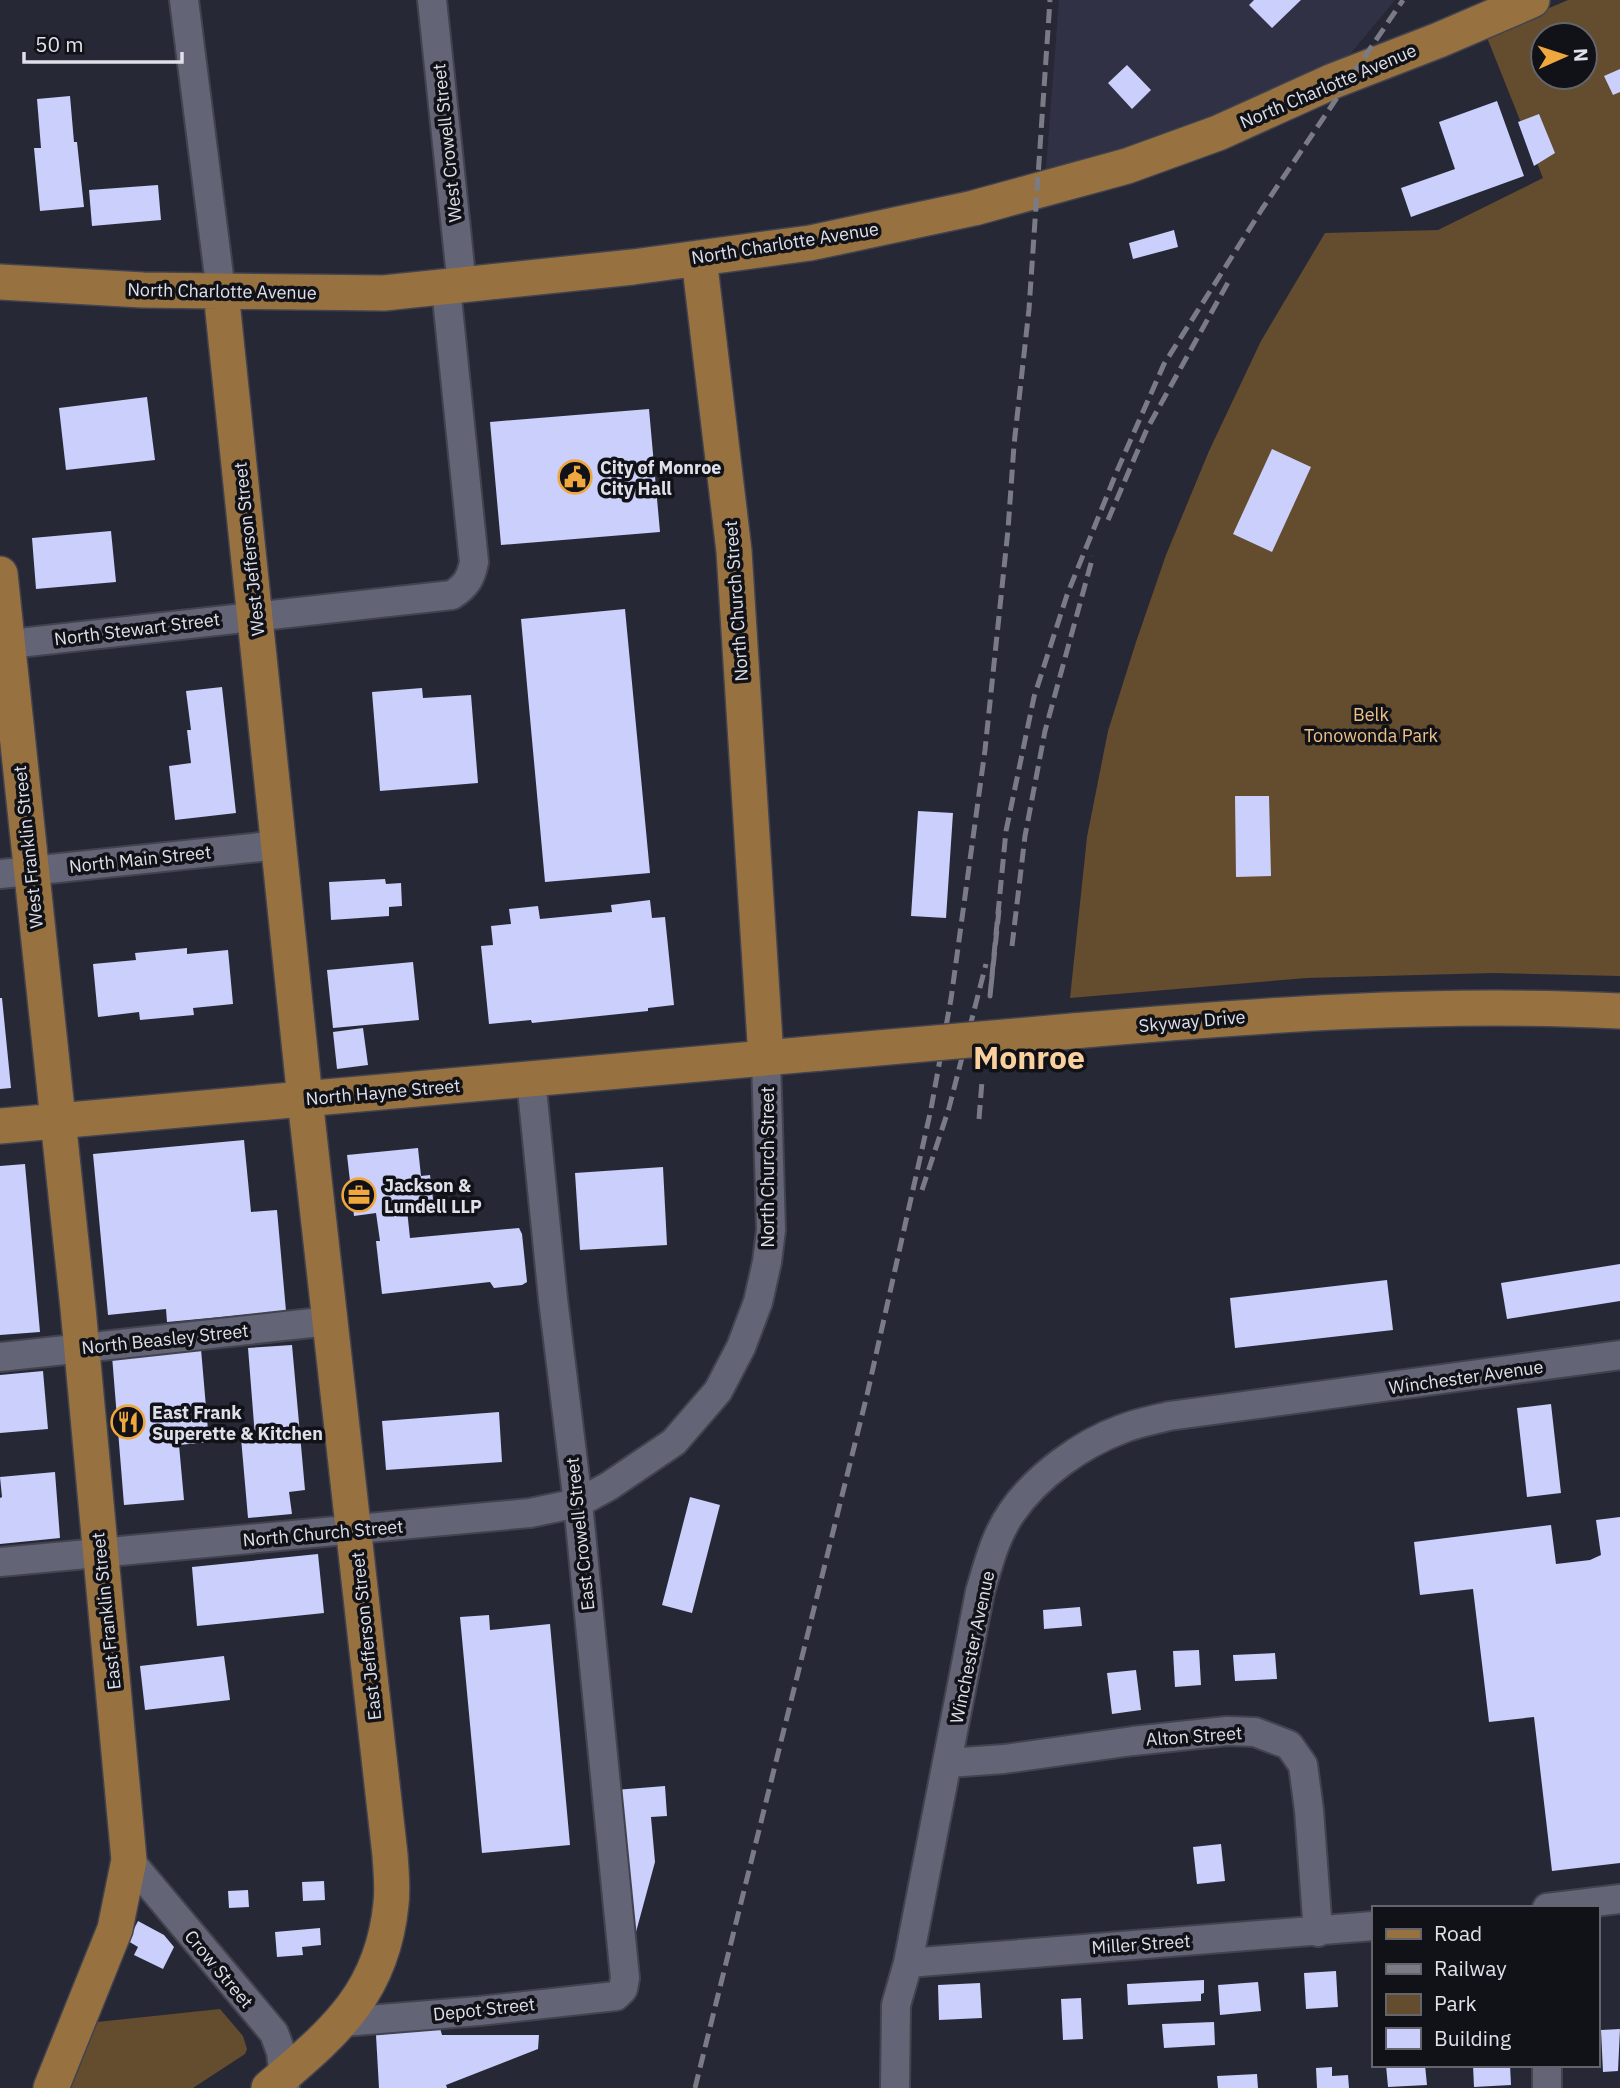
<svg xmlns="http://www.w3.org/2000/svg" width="1620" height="2088" font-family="'IBM Plex Sans',sans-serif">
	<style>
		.built { fill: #303145 }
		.green { fill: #644c2f; fill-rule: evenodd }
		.building { fill: #cacffb }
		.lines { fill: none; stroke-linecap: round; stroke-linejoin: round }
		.minor-casing { stroke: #42434e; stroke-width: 32 }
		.major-casing { stroke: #42434e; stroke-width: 38 }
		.minor { stroke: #636475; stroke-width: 28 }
		.major { stroke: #977240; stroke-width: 35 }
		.rail { stroke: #7a7b87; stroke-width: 5; stroke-dasharray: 14 7; stroke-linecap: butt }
		.major-bridge-casing { stroke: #42434e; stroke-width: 38; stroke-linecap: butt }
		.major-bridge { stroke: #977240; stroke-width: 35 }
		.labels { text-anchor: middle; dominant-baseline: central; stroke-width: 7; stroke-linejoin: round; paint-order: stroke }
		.street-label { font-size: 18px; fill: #dfe0e9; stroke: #111218 }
		.poi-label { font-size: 18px; font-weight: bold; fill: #dfe0e9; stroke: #111218; text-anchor: start }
		.park-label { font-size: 18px; fill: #f0c187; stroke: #111218 }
		.town-label { font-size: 32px; font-weight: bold; fill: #f9d09e; stroke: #111218 }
	</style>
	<rect width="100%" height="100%" fill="#272836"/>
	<!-- built -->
	<path class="built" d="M1059 0H1395L1346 59 1192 133 1046 169Z"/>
	<!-- green -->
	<path class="green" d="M1568 0H1620V976L1493 973 1307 978 1070 998 1087 837 1108 731 1136 642 1166 555 1209 451 1261 341 1325 233 1438 230 1543 178 1486 35ZM1543 35H1585V77H1543Z
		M220 2009 243 2036 247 2049 245 2054 193 2088H70L97 2022Z"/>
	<!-- building -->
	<path class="building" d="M1254 0H1301L1272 28 1249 5Z
		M1127 65 1151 90 1132 109 1108 83Z
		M1620 69V92L1613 95 1604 76Z
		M70 96 74 142H77L84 207 40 211 34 148H41L37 99Z
		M1497 101 1524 176 1411 217 1401 188 1455 169 1439 122Z
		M1539 114 1555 153 1534 166 1518 122Z
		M158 185 161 220 92 226 89 190Z
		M1174 230 1178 247 1133 259 1129 243Z
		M147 397 155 460 66 470 59 408Z
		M649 409 660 532 501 545 490 422Z
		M1272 449 1311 467 1272 552 1233 534Z
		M111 531 116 582 36 589 32 538Z
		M625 609 650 873 545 882 521 619Z
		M222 687 236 813 175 820 169 766 191 763 187 730H191L186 691Z
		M422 688 423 698 471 695 478 783 380 791 372 692Z
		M1235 796H1269L1271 876 1236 877Z
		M918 811 953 813 946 918 911 916Z
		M385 879 386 884 401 883 402 906 389 907V916L331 920 329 882Z
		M650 900 652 918 665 917 674 1005 648 1008V1011L532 1023 531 1020 489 1024 481 946 493 945 491 926 511 924 509 909 538 906 540 919 612 912 611 905Z
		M187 948V954L228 950 233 1004 193 1008 194 1015 140 1020 139 1012 98 1017 93 964 136 960 135 953Z
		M413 962 419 1020 333 1028 327 970Z
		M0 998H2L11 1088 0 1089Z
		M363 1028 368 1065 337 1069 333 1032Z
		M244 1140 251 1212 277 1210 286 1311 167 1322 166 1309 108 1315 93 1154Z
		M418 1148 421 1176 430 1175 434 1207 407 1210 410 1238 519 1228 522 1234 527 1282 522 1285 494 1288 490 1282 382 1294 376 1241H380L376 1213 354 1216 347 1155Z
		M25 1164 40 1332 0 1335V1166Z
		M663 1167 667 1245 580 1250 575 1173Z
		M1620 1264V1301L1507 1319 1501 1283Z
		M1387 1280 1393 1330 1235 1348 1230 1298Z
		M292 1345 305 1490 289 1492 292 1514 248 1518 241 1438 255 1437 248 1348Z
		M201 1349 209 1442 179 1445 184 1500 124 1505 112 1356Z
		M43 1371 48 1429 0 1433V1375Z
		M1551 1404 1561 1493 1527 1497 1517 1408Z
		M499 1412 502 1462 386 1470 382 1421Z
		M55 1472 60 1538 0 1544V1498L2 1497 0 1477Z
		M690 1497 720 1505 692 1613 662 1605Z
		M1620 1517V1863L1552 1871 1534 1717 1489 1722 1473 1589 1420 1595 1414 1542 1551 1525 1556 1564 1590 1560 1601 1555 1596 1520Z
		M318 1554 324 1613 197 1626 192 1567Z
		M1080 1607 1082 1626 1044 1629 1043 1610Z
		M489 1615 490 1630 550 1624 570 1845 482 1853 460 1617Z
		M1199 1650 1201 1685 1175 1687 1173 1651Z
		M1275 1653 1277 1679 1235 1681 1233 1655Z
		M224 1656 230 1700 145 1710 140 1666Z
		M1136 1670 1141 1710 1112 1714 1107 1673Z
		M665 1786 667 1816 651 1817 655 1862 636 1932 627 1933 615 1790Z
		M1221 1844 1225 1881 1197 1884 1193 1847Z
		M324 1881 325 1900 303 1901 302 1882Z
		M248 1890 249 1907 229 1908 228 1891Z
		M138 1921 164 1935 174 1947 163 1969 134 1955 138 1947 128 1941Z
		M320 1928 321 1945 302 1947 303 1955 277 1957 275 1932Z
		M1336 1971 1338 2007 1306 2009 1304 1973Z
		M1204 1980V1993L1201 1994V2001L1128 2005 1127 1984Z
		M1258 1982 1261 2011 1220 2015 1218 1985Z
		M980 1983 982 2018 939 2020 938 1985Z
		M1081 1998 1083 2039 1063 2040 1061 1999Z
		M1214 2022 1215 2045 1164 2048 1162 2024Z
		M440 2028 442 2035H539L538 2049 446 2085 447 2088H379L376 2035Z
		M1620 2029 1618 2071 1603 2072 1601 2030Z
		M1386 2065H1425L1427 2085 1388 2087Z
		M1473 2065H1510L1511 2085 1474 2087Z
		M1332 2067V2076L1348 2075 1349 2088H1317L1316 2068Z
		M1257 2074 1258 2088H1218L1217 2076Z"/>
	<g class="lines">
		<defs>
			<path id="minor" d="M184 0 221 292
				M432 0 462 286
				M0 645 452 595C466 586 471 578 474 562L446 288
				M0 874 280 845
				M0 1357 330 1321
				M0 1562 530 1513 578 1503 609 1486 674 1442 718 1391 741 1347 758 1302 767 1262 771 1230 766 1058
				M948 1763 1004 1759 1133 1741 1227 1731 1255 1732 1289 1745 1303 1765 1309 1810 1318 1932
				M129 1860 274 2033 281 2052 285 2088
				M1547 1908 1620 1899
				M908 1963 1373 1926
				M343 2022 479 2011 616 1996 623 1989 625 1978 578 1503 553 1299 531 1079
				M1547 2065V2088
				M895 2088 896 2005 908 1963 980 1592C988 1565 995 1536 1012 1512 1037 1476 1081 1444 1122 1429 1137 1423 1153 1420 1169 1416L1620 1355"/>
			<path id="major" d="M699 258 734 551 766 1058
				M0 282 143 290 384 293 633 267 810 243 974 208 1127 166 1218 133 1333 81 1439 40 1532 0
				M221 292 305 1099 390 1855C391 1871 393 1888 391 1904 382 1995 333 2033 269 2088
				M0 574 78 1308 129 1860 115 1929 51 2088
				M1073 1031C1256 1015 1437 1002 1620 1011
				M0 1126 821 1053"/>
		</defs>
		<!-- minor casing -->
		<use href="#minor" class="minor-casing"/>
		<!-- major casing -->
		<use href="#major" class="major-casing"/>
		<!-- minor -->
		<use href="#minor" class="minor"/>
		<!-- major -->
		<use href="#major" class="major"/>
		<!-- rail -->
		<path class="rail" d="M1108 520 1147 429 1231 277
			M999 910 990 996 1006 831 1034 697 1067 595 1117 471 1164 364 1262 209 1403 0
			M1012 946 1025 836 1045 731 1093 556
			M979 1119 982 1081
			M922 1190 949 1108 986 964
			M695 2088 867 1395 931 1109 951 999 985 750 1008 530 1014 445 1029 309 1050 0"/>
		<defs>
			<path id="major-bridge" d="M821 1053 1073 1031"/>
		</defs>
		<!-- major-bridge casing -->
		<use href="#major-bridge" class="major-bridge-casing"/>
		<!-- major-bridge -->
		<use href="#major-bridge" class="major-bridge"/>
	</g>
	<!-- icons -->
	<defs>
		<symbol id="civic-ring" viewBox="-11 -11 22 22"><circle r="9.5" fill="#111218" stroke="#f0a73e" stroke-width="1.5"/><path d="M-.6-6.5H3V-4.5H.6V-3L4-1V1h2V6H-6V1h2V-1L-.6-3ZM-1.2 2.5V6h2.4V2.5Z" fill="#f0a73e"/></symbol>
		<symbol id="office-ring" viewBox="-11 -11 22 22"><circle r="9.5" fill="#111218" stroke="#f0a73e" stroke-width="1.5"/><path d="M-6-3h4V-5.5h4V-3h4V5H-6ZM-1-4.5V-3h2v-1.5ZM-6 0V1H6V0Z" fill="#f0a73e"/></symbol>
		<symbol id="restaurant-ring" viewBox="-11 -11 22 22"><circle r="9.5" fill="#111218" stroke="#f0a73e" stroke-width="1.5"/><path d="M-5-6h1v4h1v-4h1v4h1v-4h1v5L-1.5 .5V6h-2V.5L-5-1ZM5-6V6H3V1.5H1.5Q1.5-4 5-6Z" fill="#f0a73e"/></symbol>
	</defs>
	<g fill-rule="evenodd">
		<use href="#civic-ring" x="556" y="458" width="38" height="38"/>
		<use href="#office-ring" x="340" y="1176" width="38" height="38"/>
		<use href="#restaurant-ring" x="109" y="1403" width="38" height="38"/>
	</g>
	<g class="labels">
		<!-- street labels -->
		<g class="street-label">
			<text transform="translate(1328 86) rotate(-23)">North Charlotte Avenue</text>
			<text transform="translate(447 143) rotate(-96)">West Crowell Street</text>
			<text transform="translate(785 243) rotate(-9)">North Charlotte Avenue</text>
			<text transform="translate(222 291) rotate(1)">North Charlotte Avenue</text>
			<text transform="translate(249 549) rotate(-96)">West Jefferson Street</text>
			<text transform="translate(736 601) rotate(-94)">North Church Street</text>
			<text transform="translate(137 629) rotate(-7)">North Stewart Street</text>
			<text transform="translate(28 847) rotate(-96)">West Franklin Street</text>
			<text transform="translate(140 859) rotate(-6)">North Main Street</text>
			<text transform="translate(1192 1021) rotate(-5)">Skyway Drive</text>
			<text transform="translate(383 1092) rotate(-5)">North Hayne Street</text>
			<text transform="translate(767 1167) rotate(-90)">North Church Street</text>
			<text transform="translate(165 1339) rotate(-6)">North Beasley Street</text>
			<text transform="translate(1466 1377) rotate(-8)">Winchester Avenue</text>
			<text transform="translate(323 1533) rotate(-5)">North Church Street</text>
			<text transform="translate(580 1534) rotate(-96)">East Crowell Street</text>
			<text transform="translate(106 1611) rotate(-96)">East Franklin Street</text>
			<text transform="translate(366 1636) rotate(-96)">East Jefferson Street</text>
			<text transform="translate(972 1647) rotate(-78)">Winchester Avenue</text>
			<text transform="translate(1194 1736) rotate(-4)">Alton Street</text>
			<text transform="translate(1141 1944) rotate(-4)">Miller Street</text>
			<text transform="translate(219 1969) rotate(50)">Crow Street</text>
			<text transform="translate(484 2009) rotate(-6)">Depot Street</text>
		</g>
		<!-- poi labels -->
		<g class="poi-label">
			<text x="600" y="467">City of Monroe<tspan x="600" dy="21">City Hall</tspan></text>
			<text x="384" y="1185">Jackson &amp;<tspan x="384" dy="21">Lundell LLP</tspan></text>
			<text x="152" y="1412">East Frank<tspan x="152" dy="21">Superette &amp; Kitchen</tspan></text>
		</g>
		<!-- park labels -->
		<g class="park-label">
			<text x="1371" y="714">Belk<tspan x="1371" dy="21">Tonowonda Park</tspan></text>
		</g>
		<!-- town labels -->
		<g class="town-label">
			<text x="1029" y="1057">Monroe</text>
		</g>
	</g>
	<!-- legend -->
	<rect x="1372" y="1906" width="228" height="161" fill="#111218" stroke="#63646c" stroke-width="2"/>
	<rect x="1386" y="1929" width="35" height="10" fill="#977240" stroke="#63646c" stroke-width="2"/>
	<text x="1434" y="1941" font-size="21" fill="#dfe0e9">Road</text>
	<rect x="1386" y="1964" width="35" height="10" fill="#7a7b87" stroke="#63646c" stroke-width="2"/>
	<text x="1434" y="1976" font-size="21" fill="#dfe0e9">Railway</text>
	<rect x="1386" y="1994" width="35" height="21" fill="#644c2f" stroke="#63646c" stroke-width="2"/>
	<text x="1434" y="2011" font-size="21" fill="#dfe0e9">Park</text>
	<rect x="1386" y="2028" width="35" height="21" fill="#cacffb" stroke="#63646c" stroke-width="2"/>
	<text x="1434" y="2046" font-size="21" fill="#dfe0e9">Building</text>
	<!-- north arrow -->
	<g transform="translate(1564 56) rotate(87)"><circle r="33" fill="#111218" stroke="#63646c" stroke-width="2"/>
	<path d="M0-5L12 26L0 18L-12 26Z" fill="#f0a73e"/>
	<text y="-10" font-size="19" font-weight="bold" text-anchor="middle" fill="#dfe0e9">N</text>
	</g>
	<!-- scale -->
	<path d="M24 52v10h158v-10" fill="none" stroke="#dfe0e9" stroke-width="3.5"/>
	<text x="35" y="52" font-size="21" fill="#dfe0e9" stroke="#111218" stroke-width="5" paint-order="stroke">50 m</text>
</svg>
